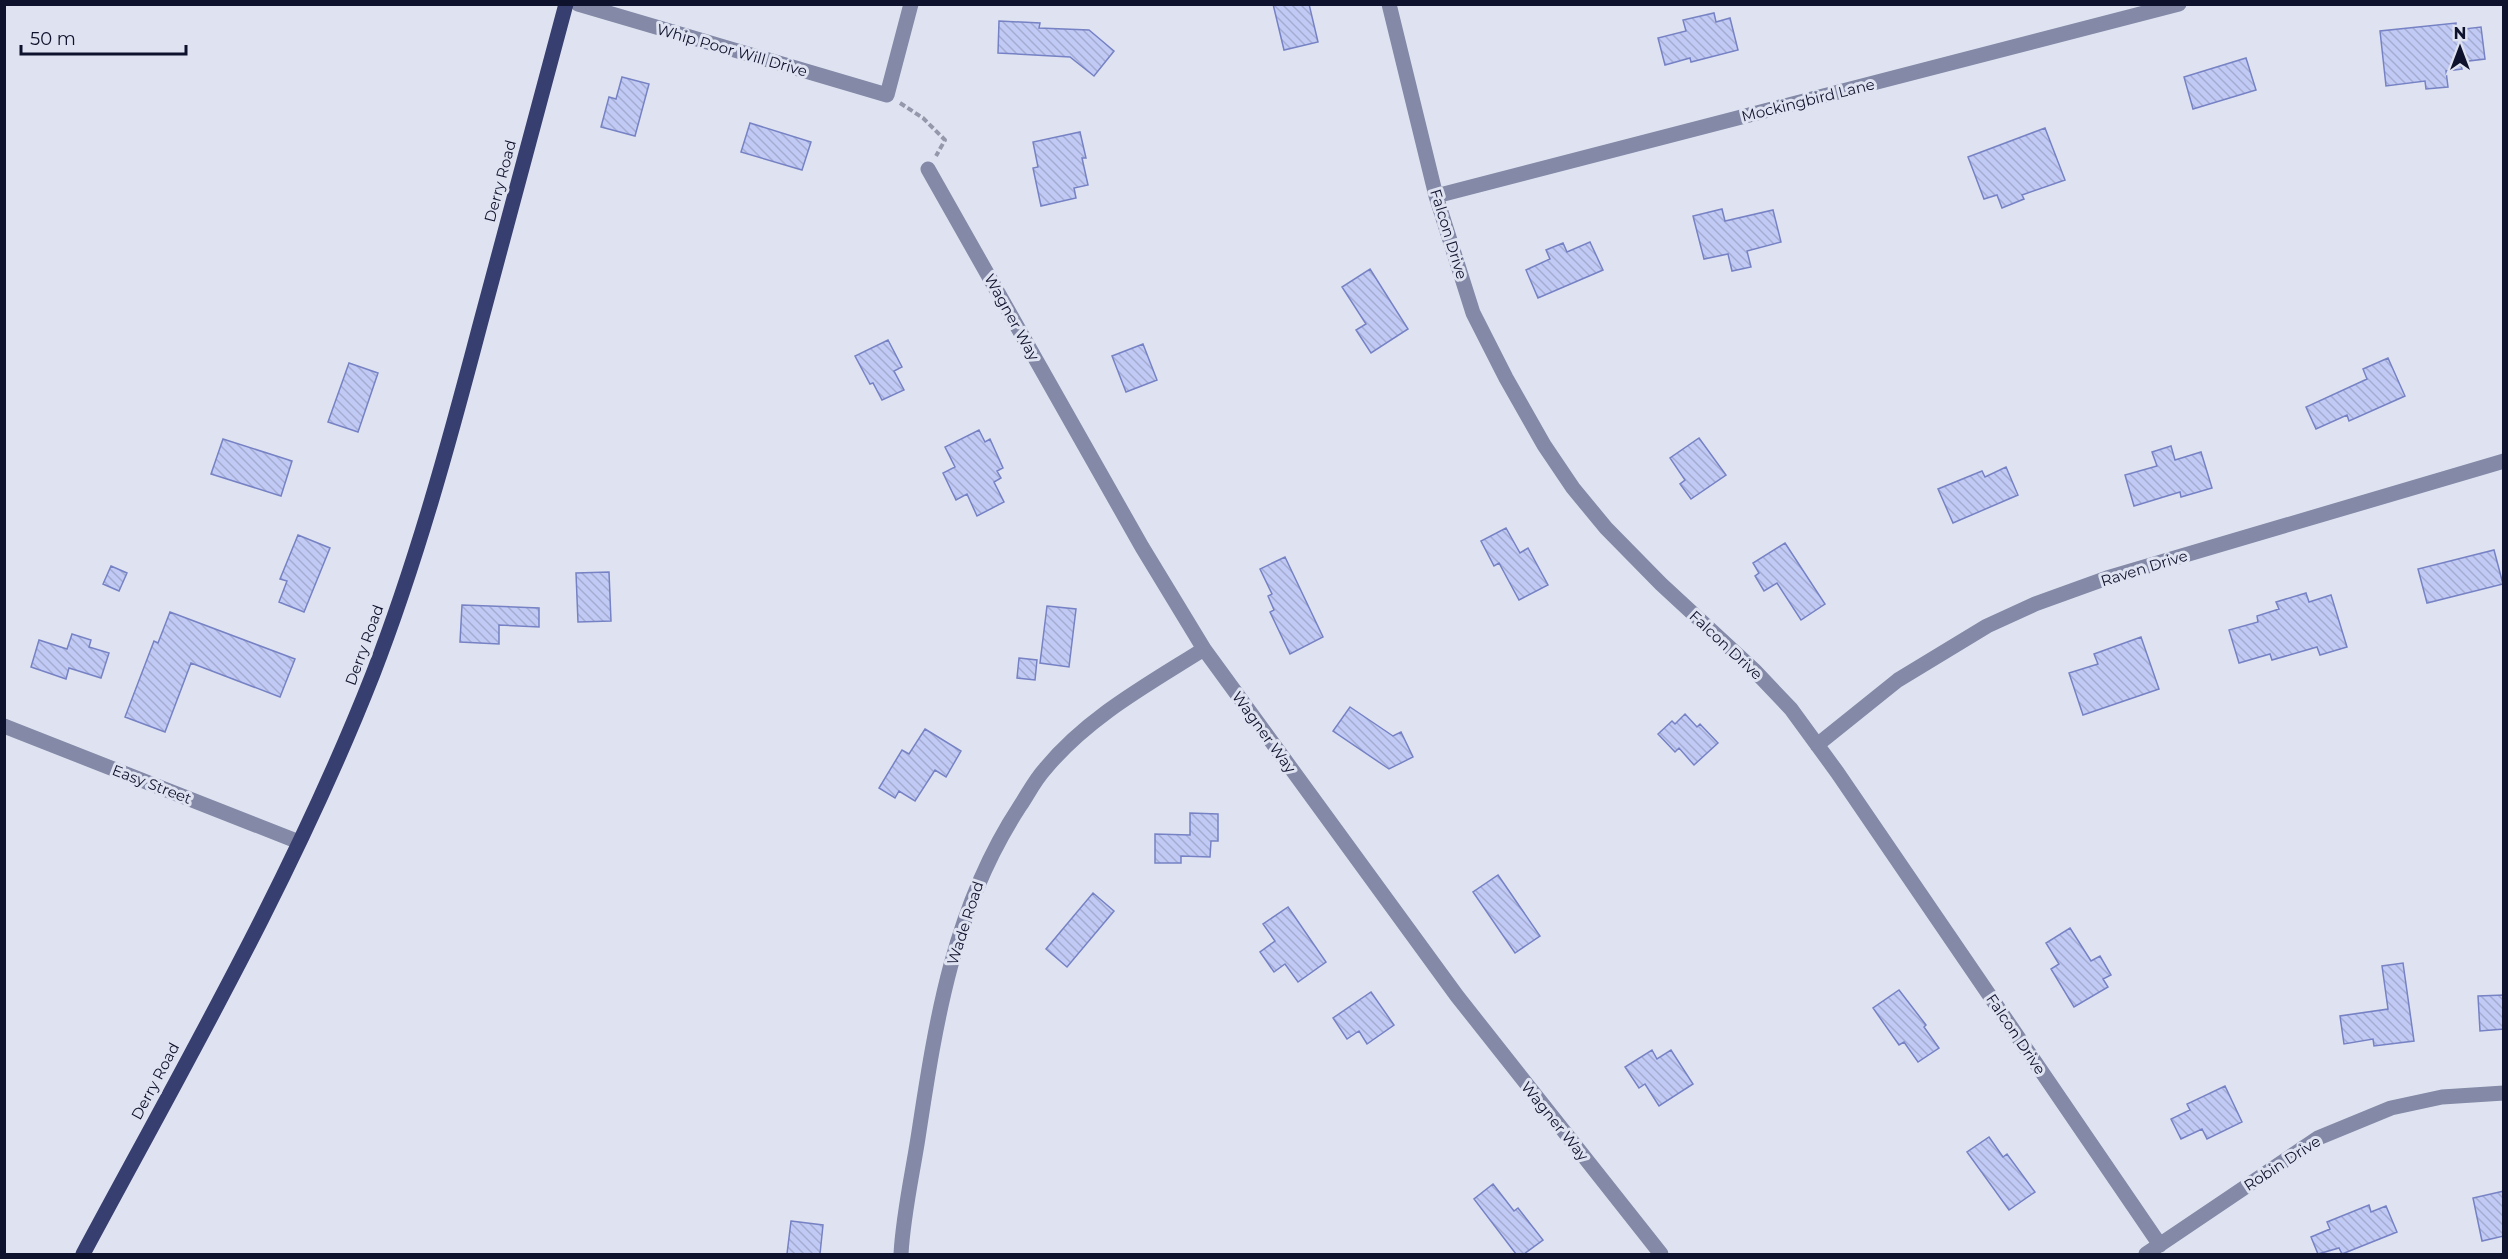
<svg xmlns="http://www.w3.org/2000/svg" width="2508" height="1259" font-family="Montserrat,sans-serif">
	<style>
		.building { fill: url(#building-back-hatch); stroke: #7682c4; stroke-width: 1.5 }
		.lines { fill: none; stroke-linecap: round; stroke-linejoin: round }
		.path { stroke: #9598ab; stroke-width: 4; stroke-dasharray: 6 3; stroke-linecap: butt }
		.street { stroke: #8389a6; stroke-width: 15 }
		.primary { stroke: #373f70; stroke-width: 15 }
		.labels { text-anchor: middle; dominant-baseline: central; stroke-width: 6; stroke-linejoin: round; paint-order: stroke }
		.street-label { font-size: 15px; fill: #0f122c; stroke: #dfe3f1 }
	</style>
	<defs>
		<pattern id="building-back-hatch" width="6" height="6" patternUnits="userSpaceOnUse" patternTransform="scale(1.5)"><rect width="6" height="6" fill="#c1caf5"/><path d="M-1 5l2 2M0 0l6 6M5-1l2 2" fill="none" stroke="#a5acd2"/></pattern>
	</defs>
	<rect width="100%" height="100%" fill="#dfe3f1"/>
	<!-- building -->
	<path class="building" d="M1273 4H1309L1318 42 1284 50Z
		M1714 13 1716 22 1730 18 1738 50 1691 62 1690 58 1665 65 1658 38 1686 31 1683 20Z
		M999 21 1040 23 1039 28 1089 30 1114 51 1094 76 1070 57 998 53Z
		M2456 23V30L2481 27 2485 59 2461 62 2462 69 2446 71 2448 87 2426 89 2425 81 2386 86 2380 31Z
		M2246 58 2256 90 2193 109 2184 77Z
		M622 77 649 84 635 136 601 127 609 97 616 99Z
		M750 123 811 142 802 170 741 152Z
		M2045 128 2065 180 2022 195 2024 199 2002 208 1997 195 1984 199 1968 157Z
		M1080 132 1086 158H1082L1088 185 1074 188 1076 198 1041 206 1033 168 1038 167 1033 142Z
		M1722 209 1725 221 1773 210 1781 242 1747 251 1751 267 1732 271 1728 254 1704 259 1693 216Z
		M1590 242 1603 270 1538 298 1526 270 1550 259 1546 250 1563 243 1567 252Z
		M1370 269 1408 329 1371 353 1356 330 1366 324 1342 287Z
		M888 340 902 367 894 371 904 390 882 400 873 383 870 384 855 356Z
		M1143 344 1157 380 1126 392 1112 356Z
		M2388 358 2405 396 2349 421 2347 415 2316 429 2306 407 2367 379 2363 369Z
		M349 363 378 373 358 432 328 422Z
		M979 430 985 442 990 439 1003 468 997 471 1001 478 994 482 1004 502 977 516 967 494 956 500 943 473 955 467 945 447Z
		M1699 438 1726 475 1691 499 1680 484 1685 480 1670 458Z
		M223 439 292 461 281 496 211 474Z
		M2171 446 2175 460 2201 452 2212 488 2181 497 2180 492 2134 506 2125 475 2157 466 2152 452Z
		M2006 467 2018 495 1953 523 1938 489 1982 471 1985 477Z
		M1506 528 1520 553 1528 548 1548 585 1519 600 1499 563 1494 566 1481 541Z
		M298 535 330 548 304 612 279 602 287 581 280 579Z
		M1785 543 1825 604 1801 620 1777 583 1764 591 1755 576 1759 573 1753 563Z
		M2494 550 2503 584 2427 603 2418 569Z
		M1285 557 1323 637 1290 654 1270 612 1274 610 1268 596 1272 594 1260 569Z
		M111 566 127 573 119 591 103 584Z
		M609 572 611 621 578 622 576 573Z
		M2306 593 2309 602 2331 595 2347 647 2320 655 2317 647 2272 660 2270 654 2239 663 2229 630 2258 622 2257 616 2279 609 2276 602Z
		M462 605 539 608V627L499 625V644L460 642Z
		M1047 606 1076 609 1069 667 1040 663Z
		M170 612 295 659 280 697 191 663 165 732 125 717 154 641 158 643Z
		M72 634 91 640 89 647 109 653 101 678 69 668 66 679 31 667 39 640 67 649Z
		M2141 637 2159 689 2083 715 2069 673 2098 664 2094 654Z
		M1019 658 1037 660 1035 680 1017 678Z
		M1350 707 1393 736 1401 732 1413 757 1389 769 1333 731Z
		M1685 714 1697 727 1700 724 1718 743 1694 765 1679 748 1675 752 1658 734 1672 721 1675 724Z
		M925 729 961 751 946 777 935 770 915 801 899 791 895 798 879 788 902 750 909 754Z
		M1190 813 1218 814V841H1211L1210 857 1181 856V863H1155V834L1190 835Z
		M1498 875 1540 936 1515 953 1473 892Z
		M1093 893 1114 911 1067 967 1046 949Z
		M1288 907 1326 962 1298 982 1285 964 1274 972 1260 952 1275 941 1263 924Z
		M2070 928 2091 961 2100 956 2111 975 2103 979 2108 987 2074 1007 2051 969 2059 964 2046 943Z
		M2403 963 2414 1041 2374 1046 2373 1039 2344 1044 2340 1016 2388 1009 2382 966Z
		M1899 990 1926 1025 1924 1027 1939 1048 1918 1062 1904 1042 1899 1045 1873 1008Z
		M1371 992 1394 1025 1367 1044 1359 1031 1347 1039 1333 1018Z
		M2504 995V1029L2480 1031 2478 996Z
		M1652 1050 1657 1059 1671 1050 1693 1084 1659 1106 1645 1084 1639 1088 1625 1067Z
		M2225 1086 2242 1122 2207 1139 2202 1129 2181 1139 2171 1119 2190 1110 2187 1104Z
		M1989 1137 2003 1157 2007 1154 2035 1192 2009 1210 1967 1152Z
		M1493 1184 1514 1211 1518 1208 1543 1240 1524 1254H1516L1474 1199Z
		M2504 1191V1236L2482 1241 2473 1198Z
		M2369 1205 2371 1212 2386 1206 2397 1232 2342 1254 2339 1248 2318 1254 2311 1237 2330 1229 2327 1222Z
		M791 1221 823 1225 820 1254H787Z"/>
	<g class="lines">
		<!-- path -->
		<path class="path" d="M900 103 923 118 945 140 936 156"/>
		<!-- street -->
		<path class="street" d="M578 4 887 95 911 4
			M1389 4 1436 196 1473 313 1506 378 1544 445 1573 488 1606 528 1661 584 1754 670 1791 709 1837 772 2160 1245
			M928 169 1142 547 1204 649 1457 996 1661 1254
			M1436 196 2179 4
			M4 726 299 842
			M1817 745 1898 680 1987 626 2035 604 2107 578 2504 461
			M901 1254C903 1216 912 1176 918 1138 936 1020 953 908 1020 806 1028 794 1035 780 1045 769 1088 717 1147 685 1204 649
			M2146 1254 2318 1138 2391 1108 2442 1097 2504 1093"/>
		<!-- primary -->
		<path class="primary" d="M83 1254C185 1064 294 875 373 674 417 560 449 443 480 325 509 218 537 111 566 4"/>
	</g>
	<g class="labels">
		<!-- street labels -->
		<g class="street-label">
			<text transform="translate(732 50) rotate(16)">Whip Poor Will Drive</text>
			<text transform="translate(1808 100) rotate(-14)">Mockingbird Lane</text>
			<text transform="translate(500 181) rotate(-75)">Derry Road</text>
			<text transform="translate(1449 234) rotate(73)">Falcon Drive</text>
			<text transform="translate(1012 317) rotate(61)">Wagner Way</text>
			<text transform="translate(2144 568) rotate(-17)">Raven Drive</text>
			<text transform="translate(364 645) rotate(-70)">Derry Road</text>
			<text transform="translate(1726 645) rotate(43)">Falcon Drive</text>
			<text transform="translate(1264 732) rotate(54)">Wagner Way</text>
			<text transform="translate(152 784) rotate(21)">Easy Street</text>
			<text transform="translate(965 923) rotate(-72)">Wade Road</text>
			<text transform="translate(2016 1034) rotate(56)">Falcon Drive</text>
			<text transform="translate(155 1081) rotate(-62)">Derry Road</text>
			<text transform="translate(1555 1121) rotate(51)">Wagner Way</text>
			<text transform="translate(2282 1163) rotate(-33)">Robin Drive</text>
		</g>
	</g>
	<!-- border -->
	<rect width="2508" height="1259" fill="none" stroke="#0f122c" stroke-width="12"/>
	<!-- north arrow -->
	<g transform="translate(2460 48)" stroke="#dfe3f1" stroke-width="4.5" paint-order="stroke">
	<path d="M0-4.5L10 22L0 15L-10 22Z" fill="#0f122c"/>
	<text y="-9" font-size="16" font-weight="bold" text-anchor="middle" fill="#0f122c">N</text>
	</g>
	<!-- scale -->
	<path d="M21 45v9h165v-9" fill="none" stroke="#0f122c" stroke-width="3"/>
	<text x="30" y="45" font-size="18" fill="#0f122c" stroke="#dfe3f1" stroke-width="4.5" paint-order="stroke">50 m</text>
</svg>
